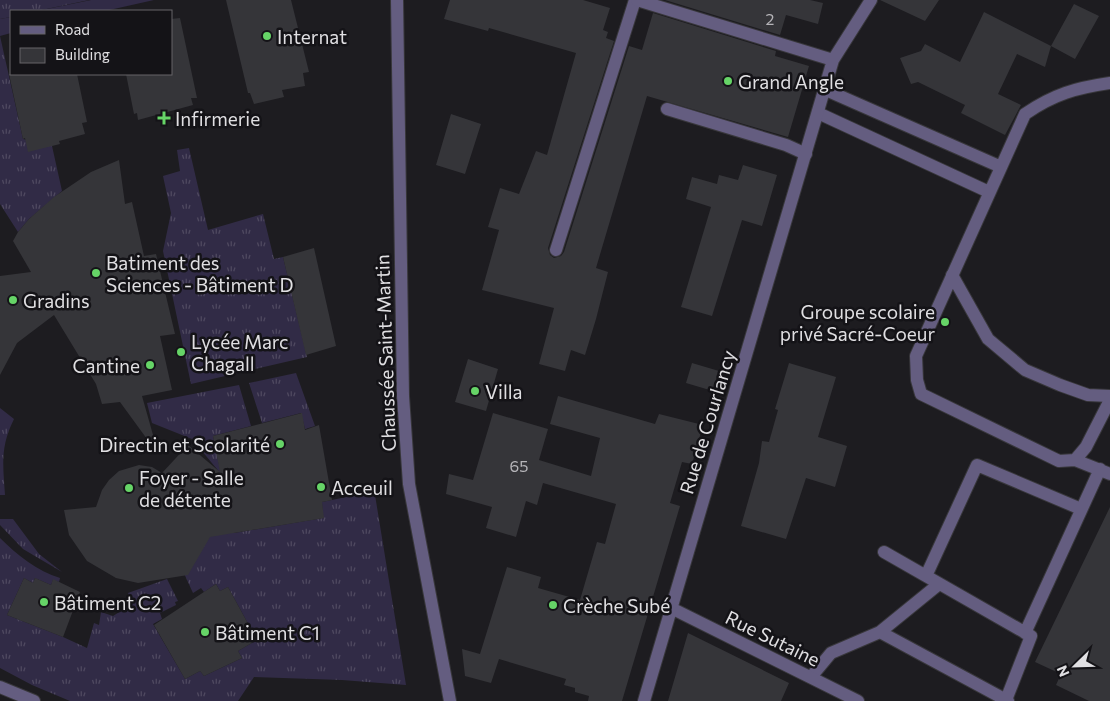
<svg xmlns="http://www.w3.org/2000/svg" width="1110" height="701" font-family="Commissioner,sans-serif">
	<style>
		.grass { fill: url(#grass-tufts) }
		.garden { fill: #312b46 }
		.building { fill: #353539 }
		.lines { fill: none; stroke-linecap: round; stroke-linejoin: round }
		.lane-casing { stroke: #38373b; stroke-width: 14 }
		.street-casing { stroke: #38373b; stroke-width: 14 }
		.lane { stroke: #645d80; stroke-width: 12 }
		.street { stroke: #645d80; stroke-width: 12 }
		.poi-dot { fill: #66d467; stroke: #141317; stroke-width: 2 }
		.labels { text-anchor: middle; dominant-baseline: central; stroke-width: 5; stroke-linejoin: round; paint-order: stroke }
		.number-label { font-size: 16px; fill: #b5b4b8 }
		.poi-label { font-size: 19px; fill: #e0dfe2; stroke: #141317; text-anchor: start }
		.street-label { font-size: 19px; fill: #e0dfe2; stroke: #141317 }
	</style>
	<defs>
		<pattern id="grass-tufts" width="24" height="20" patternUnits="userSpaceOnUse" patternTransform="scale(1.25)"><rect width="24" height="20" fill="#312b46"/><path d="M3 7l-1-3M5 7V3M7 7l1-3M15 17l-1-3M17 17v-4M19 17l1-3" fill="none" stroke="#4f4960"/></pattern>
	</defs>
	<rect width="100%" height="100%" fill="#1d1c20"/>
	<!-- grass -->
	<path class="grass" d="M0 0H89L37 11H11V17L0 19Z
		M0 36 23 139 52 146 62 191 29 219 18 232 0 204Z
		M189 148 208 230 263 214 274 259 283 257 307 357 191 384 163 251 171 213 163 176 180 171 177 150Z
		M296 373 315 426 305 429 301 413 262 423 249 383Z
		M239 385 251 426 213 436 221 474 192 439 152 423 147 403Z
		M0 408 14 419C0 447 3 465 5 495H0Z
		M366 493V496L375 495 406 685 342 680 254 677 238 701H70L32 685 0 668V538C17 555 37 571 60 578L59 582 53 580 51 585 35 578 33 583 24 578 7 615 63 637 87 648 94 623 99 625 101 612 113 616 132 604 128 593 167 579 178 601 175 602 176 605 160 613 162 619 153 624 185 679 200 671 204 676 242 658 238 651 257 640 228 587 220 591 216 584 204 592 201 588 193 593 182 569 213 531 234 533 323 518 322 502Z
		M0 519H13L39 554 62 572 23 549 0 525Z"/>
	<!-- garden -->
	<path class="garden" d="M91 0H154L105 11H37Z
		M11 17V33L0 36V19Z"/>
	<!-- building -->
	<path class="building" d="M226 0H291L309 72 303 73 305 86 282 90 284 97 254 104 250 93H248Z
		M450 0H583L610 8 603 30 608 32 606 38 614 41 548 248 550 255 554 258 561 256 564 252 629 46 642 50 653 13 776 51 775 56 809 66 788 137 647 96 596 268 608 272 596 319 585 355 571 350 565 371 539 364 554 308 482 290 499 230 488 227 500 188 519 194 536 151 547 155 576 53 489 28 488 31 444 19Z
		M665 0H810L823 3 818 24 786 15 780 35Z
		M880 0H939L925 21Z
		M1074 4 1099 16 1075 59 1051 46Z
		M984 12 1051 46 1045 67 1017 54 998 94 1021 105 1005 135 961 113 965 105 918 82 911 84 900 58 921 51 925 44 960 62Z
		M180 18 197 98H191L193 105 138 120 137 113 134 114 126 74H171V19Z
		M9 74H77L87 122 82 123 85 134 59 141 60 144 28 152 25 138 23 139Z
		M451 114 481 124 465 174 436 165Z
		M119 160 125 204 132 202 144 256 156 254 175 334 160 336 172 390 142 396 157 449 155 450 120 402 102 404 96 384 54 315 17 343 0 375V276L31 272 13 241 18 232 29 219 54 197 91 172Z
		M743 165 777 175 762 226 742 220 712 316 681 307 711 207 686 199 692 177 717 184 719 175 738 180Z
		M314 248 336 346 306 355 283 257Z
		M468 359 498 369 486 411 455 402Z
		M692 363 719 371 713 391 686 383Z
		M789 363 836 377 818 437 847 446 835 487 806 478 786 539 741 526 759 463 762 441 769 442 778 410 775 409Z
		M558 396 655 424 659 414 703 425 692 464 682 462 670 503 680 506 622 701H588L589 696 575 692V688L564 685 566 679 499 659 491 683 465 676 462 649 480 654 507 567 541 577 538 588 580 600 597 542 605 544 616 504 543 483 537 505 526 501 516 537 486 528 492 507 446 494 449 474 473 480 493 413 548 429 539 460 591 476 600 438 550 424Z
		M302 413 305 430 319 425 332 500 322 502 324 518 210 537 188 575 138 583 116 578 87 561 69 535 64 510 96 507 102 490 109 480 119 471 139 465 152 467 162 473 188 445 220 472 213 436Z
		M1110 507V701H1089L1056 685 1061 674 1035 662Z
		M24 578 33 583 35 578 51 585 53 579 80 592 63 637 7 615Z
		M216 584 220 591 228 587 257 640 238 651 242 658 204 676 200 671 185 679 154 625Z
		M688 633 789 683 781 701H668Z"/>
	<g class="lines">
		<defs>
			<path id="lane" d="M1110 83C1076 88 1054 94 1025 114L916 356 917 380 921 394 1059 461 1075 460 1086 447 1110 400
				M826 90 1001 167
				M667 109 786 145 806 154
				M818 113 989 192
				M556 250 635 0
				M952 275 988 339 1025 370 1060 385 1088 395 1110 396
				M1075 460 1110 474
				M884 552 1031 636 1006 700
				M926 576 977 465 1081 509
				M880 632 939 584
				M1025 633 1100 469
				M811 677 831 653 880 632 1008 701"/>
			<path id="street" d="M397 0 403 396 409 484 450 701
				M637 0 833 60
				M671 608 858 701
				M0 687 34 701
				M644 701 833 60 871 0"/>
		</defs>
		<!-- lane casing -->
		<use href="#lane" class="lane-casing"/>
		<!-- street casing -->
		<use href="#street" class="street-casing"/>
		<!-- lane -->
		<use href="#lane" class="lane"/>
		<!-- street -->
		<use href="#street" class="street"/>
	</g>
	<!-- markers -->
	<g class="poi-dot">
		<circle cx="267" cy="36" r="5"/>
		<circle cx="728" cy="81" r="5"/>
		<path d="M161.5 110.5h5v5h5v5h-5v5h-5v-5h-5v-5h5z"/>
		<circle cx="96" cy="273" r="5"/>
		<circle cx="13" cy="300" r="5"/>
		<circle cx="945" cy="322" r="5"/>
		<circle cx="181" cy="352" r="5"/>
		<circle cx="150" cy="365" r="5"/>
		<circle cx="475" cy="391" r="5"/>
		<circle cx="280" cy="444" r="5"/>
		<circle cx="321" cy="487" r="5"/>
		<circle cx="129" cy="488" r="5"/>
		<circle cx="44" cy="602" r="5"/>
		<circle cx="553" cy="605" r="5"/>
		<circle cx="205" cy="632" r="5"/>
	</g>
	<g class="labels">
		<!-- number labels -->
		<g class="number-label">
			<text x="770" y="18">2</text>
			<text x="519" y="465">65</text>
		</g>
		<!-- poi labels -->
		<g class="poi-label">
			<text x="277" y="36">Internat</text>
			<text x="738" y="81">Grand Angle</text>
			<text x="175" y="118">Infirmerie</text>
			<text x="106" y="262">Batiment des<tspan x="106" dy="22">Sciences - Bâtiment D</tspan></text>
			<text x="23" y="300">Gradins</text>
			<text x="935" y="311" text-anchor="end">Groupe scolaire<tspan x="935" dy="22">privé Sacré-Coeur</tspan></text>
			<text x="191" y="341">Lycée Marc<tspan x="191" dy="22">Chagall</tspan></text>
			<text x="140" y="365" text-anchor="end">Cantine</text>
			<text x="485" y="391">Villa</text>
			<text x="270" y="444" text-anchor="end">Directin et Scolarité</text>
			<text x="139" y="477">Foyer - Salle<tspan x="139" dy="22">de détente</tspan></text>
			<text x="331" y="487">Acceuil</text>
			<text x="54" y="602">Bâtiment C2</text>
			<text x="563" y="605">Crèche Subé</text>
			<text x="215" y="632">Bâtiment C1</text>
		</g>
		<!-- street labels -->
		<g class="street-label">
			<text transform="translate(385 353) rotate(-92)">Chaussée Saint-Martin</text>
			<text transform="translate(707 422) rotate(-73)">Rue de Courlancy</text>
			<text transform="translate(773 638) rotate(26)">Rue Sutaine</text>
		</g>
	</g>
	<!-- legend -->
	<rect x="10" y="10" width="162" height="65" fill="#141317" stroke="#666568"/>
	<rect x="20" y="26" width="25" height="8" fill="#645d80" stroke="#666568"/>
	<text x="55" y="35" font-size="15" fill="#e0dfe2">Road</text>
	<rect x="20" y="48" width="25" height="15" fill="#353539" stroke="#666568"/>
	<text x="55" y="60" font-size="15" fill="#e0dfe2">Building</text>
	<!-- north arrow -->
	<g transform="translate(1075 666) rotate(247)" stroke="#141317" stroke-width="4" paint-order="stroke">
	<path d="M0-4L9 19L0 12L-9 19Z" fill="#e0dfe2"/>
	<text y="-8" font-size="14" font-weight="bold" text-anchor="middle" fill="#e0dfe2">N</text>
	</g>
</svg>
